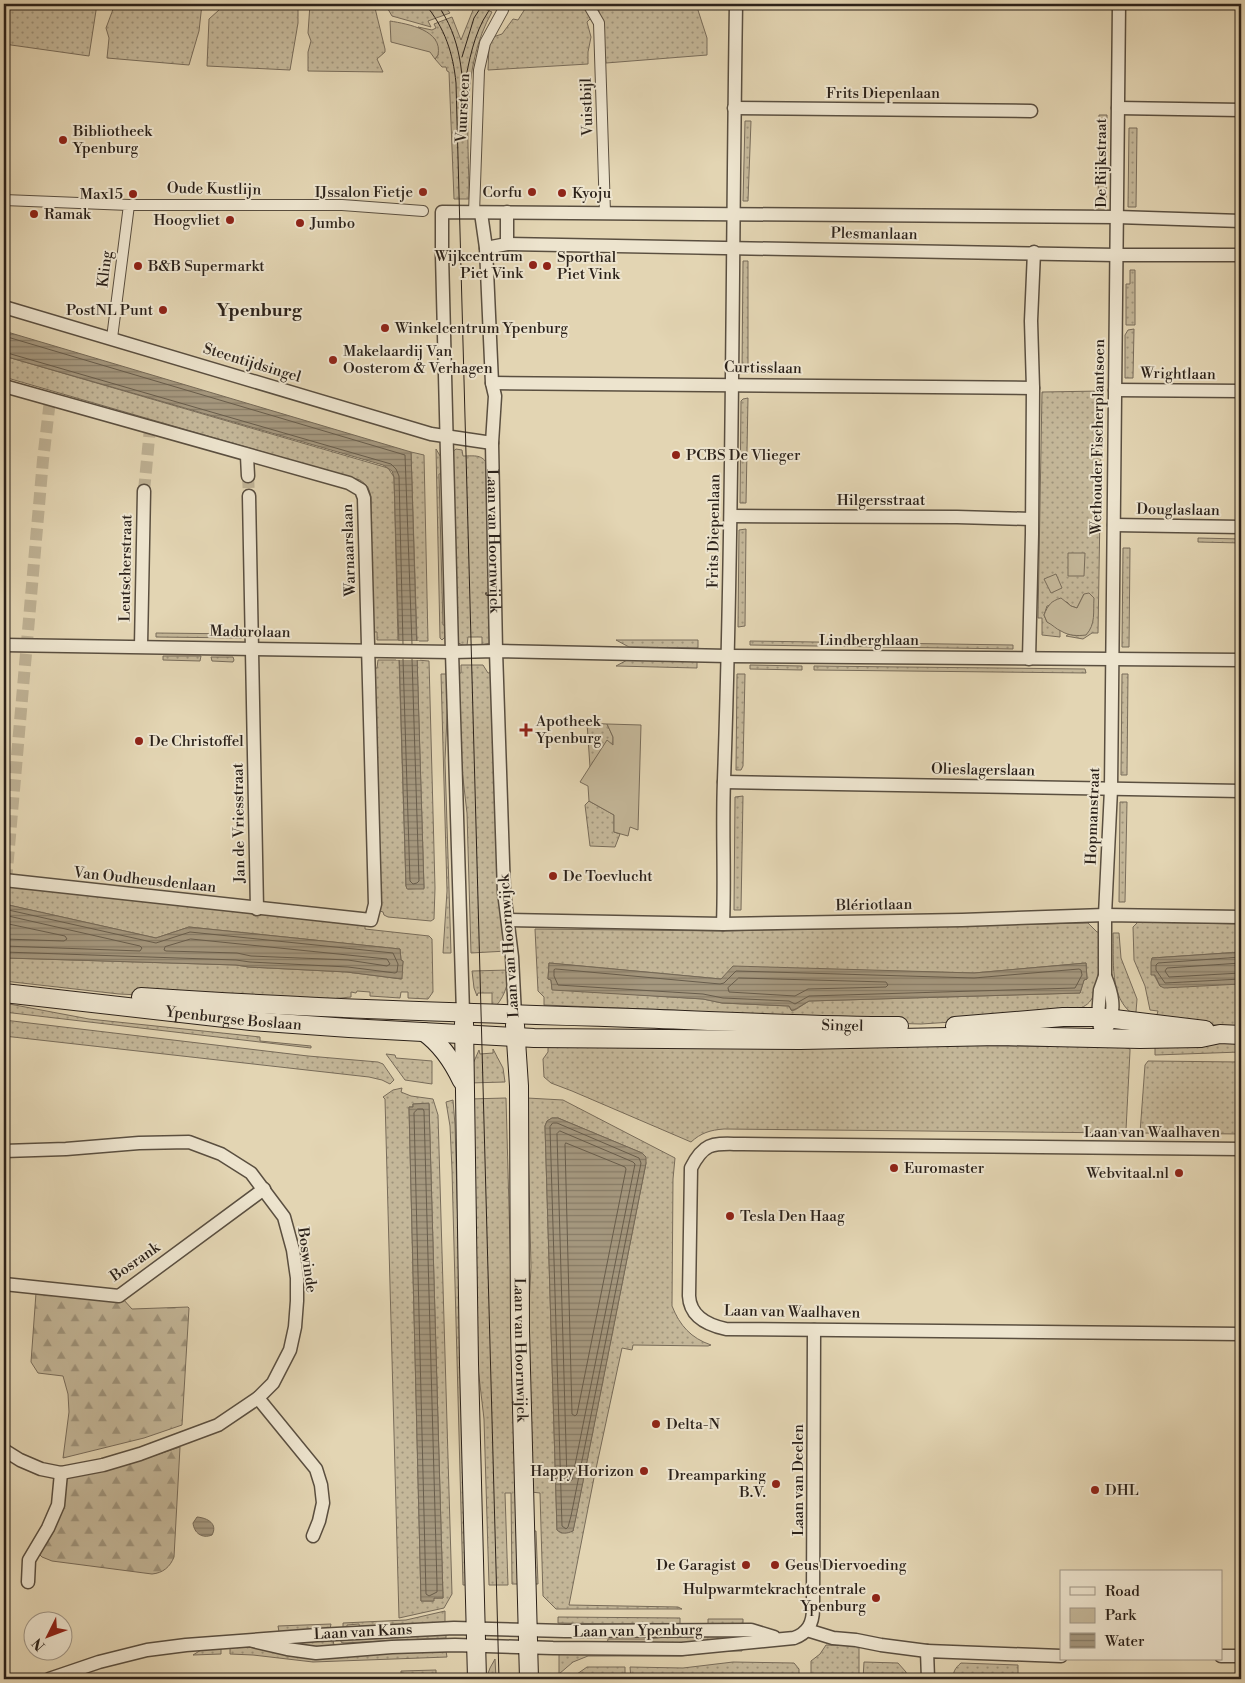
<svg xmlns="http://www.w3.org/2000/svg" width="1245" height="1683" font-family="'Libre Bodoni',serif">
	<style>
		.grass { fill: url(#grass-dots); stroke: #786c5a; fill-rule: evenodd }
		.forest { fill: url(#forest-firs); stroke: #786c5a }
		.park { fill: #c4b799; stroke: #786c5a }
		.water { fill: url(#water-rules); stroke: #756957 }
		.pier { fill: #e3d5b3 }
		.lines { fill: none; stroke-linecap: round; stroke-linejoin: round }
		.shore { stroke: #685d4c; stroke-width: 1 }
		.minor-tunnel { stroke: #beb194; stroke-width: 12; stroke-dasharray: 12 6; stroke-linecap: butt }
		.pedestrian-casing { stroke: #5a4f40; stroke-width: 12 }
		.minor-casing { stroke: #5a4f40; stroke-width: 15 }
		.secondary-casing { stroke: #2c221a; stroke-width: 20 }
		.pedestrian { stroke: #ede4ce; stroke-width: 10 }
		.minor { stroke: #ede4ce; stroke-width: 12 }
		.secondary { stroke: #ede4ce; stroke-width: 18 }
		.tram { stroke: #2c221a; stroke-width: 1 }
		.poi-dot { fill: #8f2418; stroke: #ede4ce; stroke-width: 2 }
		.labels { text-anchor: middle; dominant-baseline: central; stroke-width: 4; stroke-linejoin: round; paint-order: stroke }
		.street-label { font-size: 15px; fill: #2c221a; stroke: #ede4ce }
		.poi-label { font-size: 15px; fill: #2c221a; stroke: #ede4ce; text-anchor: start }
		.quarter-label { font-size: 18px; font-weight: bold; fill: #2c221a; stroke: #ede4ce }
	</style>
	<defs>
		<pattern id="grass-dots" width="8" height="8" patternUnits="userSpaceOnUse" patternTransform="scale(1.25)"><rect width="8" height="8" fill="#c4b799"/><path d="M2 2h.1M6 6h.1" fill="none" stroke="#9f947c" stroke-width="1.8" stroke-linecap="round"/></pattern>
		<pattern id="forest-firs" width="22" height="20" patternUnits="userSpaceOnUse" patternTransform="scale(1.25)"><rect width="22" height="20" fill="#c4b799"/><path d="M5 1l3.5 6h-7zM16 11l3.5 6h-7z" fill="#9f947c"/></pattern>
		<pattern id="water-rules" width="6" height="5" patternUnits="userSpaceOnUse" patternTransform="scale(1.25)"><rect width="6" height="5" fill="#a5987f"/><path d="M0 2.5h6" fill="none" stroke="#877c67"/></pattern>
	</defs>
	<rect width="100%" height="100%" fill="#e3d5b3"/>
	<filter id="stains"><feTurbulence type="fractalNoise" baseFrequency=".004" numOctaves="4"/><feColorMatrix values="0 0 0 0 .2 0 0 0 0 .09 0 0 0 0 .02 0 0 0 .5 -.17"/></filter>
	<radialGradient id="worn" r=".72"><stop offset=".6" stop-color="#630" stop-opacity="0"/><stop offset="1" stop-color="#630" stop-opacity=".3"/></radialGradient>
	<!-- grass -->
	<path class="grass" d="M4 4H97L89 56 4 44Z
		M115 4H202L199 31 189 65 107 58 109 38 106 28Z
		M221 4H298V23L290 70 207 66 209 19 219 10Z
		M310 4H374L385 49V52L377 59 383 72 308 71V52L311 41 308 33Z
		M385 4H443L450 13 428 21 431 27 392 16Z
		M528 4H581L591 18 587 22 591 37 588 52V64L488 70 489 44 493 37 502 34 513 19 518 20Z
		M597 4H655L658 9 666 4H696L707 38V55L606 63 604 44V30Z
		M475 5 492 12C460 69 469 136 469 199H454L449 72 447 71 446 67H442L435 59 438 55 435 39 418 27 432 30 436 28 434 24 452 17 461 40Z
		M1099 115H1107L1106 207 1098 208Z
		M745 121H751L748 201H743Z
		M1129 128H1137L1136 207H1128Z
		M743 261H748V372H742Z
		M1130 270H1135V325H1126V284H1130Z
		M1134 329 1133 378H1125V335L1128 330Z
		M4 356 388 468 394 477 398 640H377V632H372L371 497C369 488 367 485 360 480L4 377Z
		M1102 391 1098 633H1092L1083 639 1066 636 1069 634 1077 636 1084 594 1077 608 1071 606 1067 602 1047 606 1044 615 1047 622 1055 625 1060 631V637L1042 635V618H1038L1042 392Z
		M748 398 746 503H740L741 401 743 399Z
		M436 449 442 459 444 473 439 474 443 625H448L445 637 442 640 440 638Z
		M456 449 462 450 463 456C475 456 482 454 488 465L490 643 482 645V637H468L467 646 462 645 457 642 451 453Z
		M411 452 424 455 428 641H417Z
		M746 529 745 626 738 627 739 530Z
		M1198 538 1241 539V543L1198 542Z
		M1123 548H1130L1129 647H1122Z
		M156 633 242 634V638L156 637Z
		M616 640H698V648L629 647Z
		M750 641 1013 645V649L750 645Z
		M163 656H201L200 661 163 660Z
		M211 657H233L234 660 233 662 212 661Z
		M629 659 697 660V668L616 666Z
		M378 660H399L406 886 408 889 424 888 417 660 429 661 435 888 434 919 431 921 388 917 384 915 383 912 380 911 373 668H377Z
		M461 665H483L488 673 494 672 507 951 471 953 467 813 458 735 456 673H461Z
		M750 665 802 666V670L750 669Z
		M814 666 1085 669 1086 673 814 670Z
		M441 674H449L445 760 451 953H443L447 891Z
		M737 674H745L743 766 741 770H736Z
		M1122 674H1128L1127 775H1121Z
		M587 723 607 724 613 737V745L607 741 590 767Z
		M743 796 741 910H734L735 797Z
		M589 801 614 815V832L620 834 615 847 590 846 585 805Z
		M1120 802H1127L1125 902H1119Z
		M4 885 365 925V929L429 936 432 939 433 992 428 999 408 998V992H401L400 998 370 996V992L357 991 356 993 351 992V997L302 1002 161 996 119 994 4 981V955L7 958 236 965 249 967 347 972 401 979 403 961 401 960 400 949 189 927 156 938 4 904Z
		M1138 922 1241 924V952L1152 958 1154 975 1160 986 1241 984V1028L1156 1018 1158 1011 1150 1010 1145 986 1134 960 1133 927Z
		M1088 923 1097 932H1100C1100 950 1102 985 1091 1000 1087 1006 1081 1008 1074 1010L968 1021 921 1024 883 1023 670 1010 544 1005V997L538 991 535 929 723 931ZM549 963 721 979 849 970 974 973 1086 963 1087 979 1084 980 1080 993 809 1001 795 1010H791L789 1006 722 1003 703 999 552 989 551 980 548 979Z
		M1113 933H1119L1121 958 1137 999 1136 1012 1133 1014C1109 998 1114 959 1113 933Z
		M509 970C508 986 504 999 492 1010V993H478L477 996 474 988 472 971Z
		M4 1003 89 1019 260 1037V1041L311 1046V1048L4 1012Z
		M4 1020 308 1056 378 1062 383 1064 394 1080 390 1084 382 1080 369 1077 4 1036Z
		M1241 1043V1052L1155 1055V1044Z
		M802 1044 1123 1047 1130 1049V1051L1126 1130 1124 1133 724 1129C710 1130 701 1133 691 1142L572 1091 551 1083 544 1077 543 1059 548 1052V1045Z
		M493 1049 503 1068 505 1082 469 1083 472 1066 479 1050 480 1054 493 1053Z
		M386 1054 395 1055 396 1058 432 1061V1084L405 1080Z
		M1148 1061 1241 1062V1134L1140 1133 1145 1065Z
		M402 1088 401 1092 411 1096 433 1099 438 1115 452 1594 444 1608 399 1618 385 1099 383 1097 393 1090ZM413 1104H429L443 1598H434L433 1601H421L409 1107H413Z
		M506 1098 519 1571 518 1584H512L511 1493H505L508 1585H489L484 1419 475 1342 469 1099Z
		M527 1098 563 1100 675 1158 673 1179 672 1306C680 1326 691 1338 711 1345L708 1346 633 1345 632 1350 622 1348 594 1478 569 1605 678 1607 682 1609H556L543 1596 540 1493 531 1492 527 1342 531 1267ZM552 1118H558L642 1153 646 1163 573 1531 561 1533 557 1530 545 1126 547 1121Z
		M453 1100 455 1125 468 1585H463L452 1170 450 1126 446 1102Z
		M531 1531H536L538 1584H533Z
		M445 1611V1624L360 1629 359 1624 347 1625V1630L343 1627V1623L406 1620Z
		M558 1617 680 1618V1625L558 1623Z
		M708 1619H743V1627L708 1626Z
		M331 1624 330 1629 279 1632 278 1626Z
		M446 1633V1638L343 1643 341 1642V1639Z
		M708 1633 743 1635V1639L697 1644H607L608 1639H647Z
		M333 1640 334 1645 332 1646 313 1649 279 1641Z
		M826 1645 859 1646V1679H811V1661L820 1654Z
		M742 1646V1651H720L681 1656H588L573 1662 559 1674V1654Z
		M221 1647V1654L193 1655 201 1650Z
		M230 1647 446 1651 447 1657 313 1662 253 1655 230 1654Z
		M495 1659 496 1679H486L490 1668Z
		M733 1662 794 1663 799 1669V1679H631L630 1667 683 1668Z
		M864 1662 898 1663 906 1672 907 1679H863Z
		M961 1663 1018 1665V1679H953C953 1672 955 1668 961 1663Z
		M587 1667H625V1679H570Z
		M436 1670V1677L401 1679V1671Z"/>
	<!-- forest -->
	<path class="forest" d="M36 1293 123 1299 132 1309 188 1307 189 1308 182 1425 144 1438 63 1458 69 1412 68 1394 63 1376 38 1373 31 1362Z
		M180 1447 174 1557C170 1567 163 1573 152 1574L52 1561 42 1557 35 1550 66 1486 67 1478 150 1457Z"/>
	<!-- park -->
	<path class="park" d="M390 21C408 24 443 30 438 55L435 59 430 52 391 42Z
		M1068 553H1085L1084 576H1068Z
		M1056 574 1062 588 1051 593 1044 579Z
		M1089 593 1094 598C1093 612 1096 624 1086 635 1078 636 1069 636 1061 631 1056 629 1053 625 1047 622L1044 615C1048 605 1051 601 1061 598L1071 606 1077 608 1084 594Z
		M607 724 641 725 638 830 630 827 628 836 614 832V815L589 801 588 786 580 782 607 740 613 745V737Z"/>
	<!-- water -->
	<path class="water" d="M4 331 411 452 424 889H407L406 886 394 477 392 471 383 465 4 356Z
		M4 904 156 938 189 927 400 949 401 960 403 961 402 979 347 972 249 967 236 965 6 958 4 955Z
		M1241 952V984L1164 988 1160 986 1155 975H1151V962L1152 958Z
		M549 963 721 979 733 966 974 973 1086 963 1087 979 1084 980 1080 993 809 1001 792 1011 789 1006 722 1003 703 999 552 990 551 980 548 979Z
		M429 1103 443 1598H434V1601H421L409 1107H413V1104Z
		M552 1118H558L642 1153 646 1157V1163L576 1517 573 1531C566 1534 562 1534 557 1530L545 1126 547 1121Z
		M197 1517C208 1518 218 1524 212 1535 202 1539 194 1533 193 1523Z"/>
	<!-- pier -->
	<path class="pier" d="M396 641H419L420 660H396Z"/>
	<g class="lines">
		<!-- shore -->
		<path class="shore" d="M4 336 405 455 412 644
			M4 352 391 464 396 469 399 476 403 644
			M403 659 410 881 413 884 417 883 419 881 412 659
			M4 909 156 943 190 932 393 953 398 964 397 972 395 973 348 967 250 962 236 960 4 952
			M4 915 140 946 142 948 140 951 4 946
			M4 923 65 936 67 939 64 941 4 939
			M191 939 387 959 390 964 387 966 348 960 251 956 237 953 166 951 164 950 165 947Z
			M1241 957 1158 963 1156 965V970L1165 983 1241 979
			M1241 963 1167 968 1165 971 1169 977 1241 973
			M556 969 720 984 724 983 736 971 974 978 1079 969 1081 970 1082 975 1075 988 809 996 795 1004 789 1001 723 998 703 994 558 985 554 976V970Z
			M739 978 886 982 888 985 886 987 808 989 795 996 729 992 728 988Z
			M418 1109H423L424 1111 437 1585V1592L429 1596 426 1594 414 1113Z
			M553 1123H557L639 1158 641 1163 571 1516 568 1527 566 1529 562 1526 550 1127Z
			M560 1131 633 1162 635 1164 572 1480 569 1482 567 1480 557 1134Z
			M566 1143 625 1167 626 1169 577 1414 575 1416 572 1414 565 1145Z"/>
		<!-- minor-tunnel -->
		<path class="minor-tunnel" d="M248 476 249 496
			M144 491 150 428
			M6 881 43 460 50 400"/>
		<defs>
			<path id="pedestrian" d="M588 4 599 23 605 213
				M4 200 129 205H342L423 211
				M474 213 479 70 485 43 503 10
				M112 338 129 205"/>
			<g id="minor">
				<path d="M734 108 1031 111"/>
				<path d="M1118 108 1241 110"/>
				<path id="s1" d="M481 213 486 248 492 383 495 396 492 443 496 651 504 892 512 957 515 1015"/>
				<path d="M507 244V212"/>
				<path d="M486 248 507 244 1116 255H1241"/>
				<path d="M4 307 431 434 492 443"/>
				<path d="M492 383 1033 388"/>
				<path d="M4 386 349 483 361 490 364 498 375 904 371 920 4 880"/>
				<path d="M1115 390 1241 391"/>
				<path d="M247 456 248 476"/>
				<path d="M249 496 257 909"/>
				<path d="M731 516 957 517 1031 519"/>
				<path d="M1114 525 1241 527"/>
				<path d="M4 645 452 652 496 651 728 656 1241 660"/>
				<path d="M141 646 144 491"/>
				<path d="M1029 659 1032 534 1033 388 1031 321 1034 252"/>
				<path d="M724 782 1241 791"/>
				<path d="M508 920 723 924 962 920 1105 915 1241 917"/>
				<path d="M723 924C725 876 722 828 724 780 733 522 732 263 736 4"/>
				<path d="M1105 976C1112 993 1116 1009 1108 1026"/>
				<path d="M463 1013 452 652 442 255V212L1117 217 1241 221"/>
				<path d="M1102 1038 1098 1017 1100 990 1105 976V915L1111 789 1119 4"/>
				<path d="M1241 1149 743 1144C715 1144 705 1140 691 1168L689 1296C690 1316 707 1325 726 1329L1241 1334"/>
				<path d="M4 1151 66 1149 139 1143 189 1142 221 1154 251 1173 284 1217 293 1250 297 1278V1301L295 1327 290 1350 273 1383 258 1398 218 1425 140 1454 103 1465 61 1473 41 1469 20 1460 4 1450"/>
				<path d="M4 1284 119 1296 264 1189"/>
				<path d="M258 1398 316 1469 321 1485 323 1503 319 1521 313 1536"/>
				<path d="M28 1582 29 1560 48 1528 58 1505 61 1473"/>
				<path d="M807 1630 833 1638 856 1640 881 1645 927 1651"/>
				<path d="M253 1641 287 1649 316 1653 392 1647 455 1645 553 1648 682 1649 794 1638C808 1633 813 1623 813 1609L814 1330"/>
				<path d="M1221 1656H1241"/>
				<path d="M49 1679 99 1662 147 1650 186 1645 317 1635 454 1628 565 1631 751 1630 774 1637"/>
				<path d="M928 1679 927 1651 1061 1656"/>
			</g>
			<g id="secondary">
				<path id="s2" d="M4 993 251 1021 349 1028 534 1038 800 1040 999 1036 1140 1039 1201 1038 1220 1034 1241 1035"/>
				<path id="s3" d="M141 997C304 1008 468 1013 632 1018 721 1021 810 1026 899 1026"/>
				<path d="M464 1023 469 1364 477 1679"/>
				<path id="s4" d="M515 1025 519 1086 520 1331 529 1679"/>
				<path d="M955 1026 1063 1017H1098L1205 1030"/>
				<path d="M424 1032C441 1044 453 1062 462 1081"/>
			</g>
		</defs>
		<!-- pedestrian casing -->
		<use href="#pedestrian" class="pedestrian-casing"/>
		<!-- minor casing -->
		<use href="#minor" class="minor-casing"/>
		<!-- secondary casing -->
		<use href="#secondary" class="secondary-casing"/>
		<!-- pedestrian -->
		<use href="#pedestrian" class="pedestrian"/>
		<!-- minor -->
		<use href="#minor" class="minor"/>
		<!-- secondary -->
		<use href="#secondary" class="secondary"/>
		<!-- tram -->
		<path class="tram" d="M425 4C445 28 453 53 456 83L499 1679
			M437 4C462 39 463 75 464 117
			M462 57 474 18 483 4
			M466 77C471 51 477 24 494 4"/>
	</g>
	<!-- markers -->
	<g class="poi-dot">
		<circle cx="63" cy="140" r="5"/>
		<circle cx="423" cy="192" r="5"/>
		<circle cx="532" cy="192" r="5"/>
		<circle cx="562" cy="193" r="5"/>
		<circle cx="133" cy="194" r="5"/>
		<circle cx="34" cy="214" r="5"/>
		<circle cx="230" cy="220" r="5"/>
		<circle cx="300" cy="223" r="5"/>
		<circle cx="533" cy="265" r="5"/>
		<circle cx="138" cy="266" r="5"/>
		<circle cx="547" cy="266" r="5"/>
		<circle cx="163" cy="310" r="5"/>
		<circle cx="385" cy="328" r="5"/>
		<circle cx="333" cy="360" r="5"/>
		<circle cx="676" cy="455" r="5"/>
		<path d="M523.5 722.5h5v5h5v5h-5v5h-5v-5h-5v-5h5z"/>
		<circle cx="139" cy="741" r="5"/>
		<circle cx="553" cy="876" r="5"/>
		<circle cx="894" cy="1168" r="5"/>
		<circle cx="1179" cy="1173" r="5"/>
		<circle cx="730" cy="1216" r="5"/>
		<circle cx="656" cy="1424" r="5"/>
		<circle cx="644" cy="1471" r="5"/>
		<circle cx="776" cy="1484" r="5"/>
		<circle cx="1095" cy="1490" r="5"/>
		<circle cx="746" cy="1565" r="5"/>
		<circle cx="775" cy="1565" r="5"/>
		<circle cx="876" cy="1598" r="5"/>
	</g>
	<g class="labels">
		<!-- street labels -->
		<g class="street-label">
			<text x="883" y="93">Frits Diepenlaan</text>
			<text transform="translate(587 107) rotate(-92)">Vuistbijl</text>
			<text transform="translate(463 108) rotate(-87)">Vuursteen</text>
			<text transform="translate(1101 163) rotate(-90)">De Rijkstraat</text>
			<text transform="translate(214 189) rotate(1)">Oude Kustlijn</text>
			<text transform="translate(874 234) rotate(1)">Plesmanlaan</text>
			<text transform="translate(105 269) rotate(-83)">Kling</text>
			<text transform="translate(252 363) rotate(17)">Steentijdsingel</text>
			<text transform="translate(763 368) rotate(1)">Curtisslaan</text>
			<text transform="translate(1178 374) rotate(1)">Wrightlaan</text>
			<text transform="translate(1098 437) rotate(-89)">Wethouder Fischerplantsoen</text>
			<text x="881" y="500">Hilgersstraat</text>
			<text transform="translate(1178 510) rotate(1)">Douglaslaan</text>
			<text transform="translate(714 531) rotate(-89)">Frits Diepenlaan</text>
			<text stroke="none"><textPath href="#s1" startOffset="329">Laan van Hoornwijck</textPath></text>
			<text transform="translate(349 550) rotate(-92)">Warnaarslaan</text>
			<text transform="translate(126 568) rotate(-89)">Leutscherstraat</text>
			<text transform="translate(250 632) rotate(1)">Madurolaan</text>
			<text x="869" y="640">Lindberghlaan</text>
			<text transform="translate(983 770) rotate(1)">Olieslagerslaan</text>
			<text transform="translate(1093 816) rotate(-88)">Hopmanstraat</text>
			<text transform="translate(239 823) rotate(-91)">Jan de Vriesstraat</text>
			<text transform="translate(145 880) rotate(6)">Van Oudheusdenlaan</text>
			<text transform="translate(874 905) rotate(-1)">Blériotlaan</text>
			<text transform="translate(509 946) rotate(-94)">Laan van Hoornwijck</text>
			<text stroke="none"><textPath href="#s2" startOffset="231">Ypenburgse Boslaan</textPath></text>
			<text stroke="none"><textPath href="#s3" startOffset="702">Singel</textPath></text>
			<text x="1152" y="1132">Laan van Waalhaven</text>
			<text transform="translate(307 1260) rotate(82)">Boswinde</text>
			<text transform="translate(135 1262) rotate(-35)">Bosrank</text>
			<text transform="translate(792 1312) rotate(1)">Laan van Waalhaven</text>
			<text stroke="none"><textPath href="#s4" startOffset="325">Laan van Hoornwijck</textPath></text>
			<text transform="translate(798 1480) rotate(-90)">Laan van Deelen</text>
			<text transform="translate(638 1631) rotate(-1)">Laan van Ypenburg</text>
			<text transform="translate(363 1632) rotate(-3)">Laan van Kans</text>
		</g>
		<!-- poi labels -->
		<g class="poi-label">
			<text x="73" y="131">Bibliotheek<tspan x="73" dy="17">Ypenburg</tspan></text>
			<text x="413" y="192" text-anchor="end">IJssalon Fietje</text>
			<text x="522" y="192" text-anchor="end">Corfu</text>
			<text x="572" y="193">Kyoju</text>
			<text x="123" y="194" text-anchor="end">Max15</text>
			<text x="44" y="214">Ramak</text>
			<text x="220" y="220" text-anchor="end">Hoogvliet</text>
			<text x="310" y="223">Jumbo</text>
			<text x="523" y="256" text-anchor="end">Wijkcentrum<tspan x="523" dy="17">Piet Vink</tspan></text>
			<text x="557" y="257">Sporthal<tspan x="557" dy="17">Piet Vink</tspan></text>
			<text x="148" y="266">B&amp;B Supermarkt</text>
			<text x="153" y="310" text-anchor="end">PostNL Punt</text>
			<text x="395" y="328">Winkelcentrum Ypenburg</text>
			<text x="343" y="351">Makelaardij Van<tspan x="343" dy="17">Oosterom &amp; Verhagen</tspan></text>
			<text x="686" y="455">PCBS De Vlieger</text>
			<text x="536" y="721">Apotheek<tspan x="536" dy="17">Ypenburg</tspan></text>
			<text x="149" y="741">De Christoffel</text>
			<text x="563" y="876">De Toevlucht</text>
			<text x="904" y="1168">Euromaster</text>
			<text x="1169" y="1173" text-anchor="end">Webvitaal.nl</text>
			<text x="740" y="1216">Tesla Den Haag</text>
			<text x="666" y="1424">Delta-N</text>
			<text x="634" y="1471" text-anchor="end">Happy Horizon</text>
			<text x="766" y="1475" text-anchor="end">Dreamparking<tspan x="766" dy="17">B.V.</tspan></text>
			<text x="1105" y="1490">DHL</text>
			<text x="736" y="1565" text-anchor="end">De Garagist</text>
			<text x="785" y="1565">Geus Diervoeding</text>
			<text x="866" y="1589" text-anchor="end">Hulpwarmtekrachtcentrale<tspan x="866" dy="17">Ypenburg</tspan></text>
		</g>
		<!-- quarter labels -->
		<g class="quarter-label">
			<text x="259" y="310">Ypenburg</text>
		</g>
	</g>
	<!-- margin -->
	<rect width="1245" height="1683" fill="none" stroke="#e3d5b3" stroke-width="20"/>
	<rect x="5" y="5" width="1235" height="1673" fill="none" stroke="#2c221a" stroke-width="2.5"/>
	<rect x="10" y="10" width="1225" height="1663" fill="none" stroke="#2c221a"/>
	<!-- legend -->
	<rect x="1060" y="1570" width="162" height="90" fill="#ede4ce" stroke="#a09686"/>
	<rect x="1070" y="1587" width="25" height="8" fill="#ede4ce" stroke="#a09686"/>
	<text x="1105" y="1596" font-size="15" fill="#2c221a">Road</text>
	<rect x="1070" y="1608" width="25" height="15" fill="#c4b799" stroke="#a09686"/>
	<text x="1105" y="1620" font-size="15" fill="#2c221a">Park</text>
	<rect x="1070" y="1633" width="25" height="15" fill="url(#water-rules)" stroke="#a09686"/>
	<text x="1105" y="1646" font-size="15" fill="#2c221a">Water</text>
	<!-- north arrow -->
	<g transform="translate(48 1636) rotate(228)"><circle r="24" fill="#ede4ce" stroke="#a09686"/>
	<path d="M0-4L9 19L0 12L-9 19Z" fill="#8f2418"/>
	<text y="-8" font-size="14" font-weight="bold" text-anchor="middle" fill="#2c221a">N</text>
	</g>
	<rect width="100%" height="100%" filter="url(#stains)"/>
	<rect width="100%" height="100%" fill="url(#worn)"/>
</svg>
